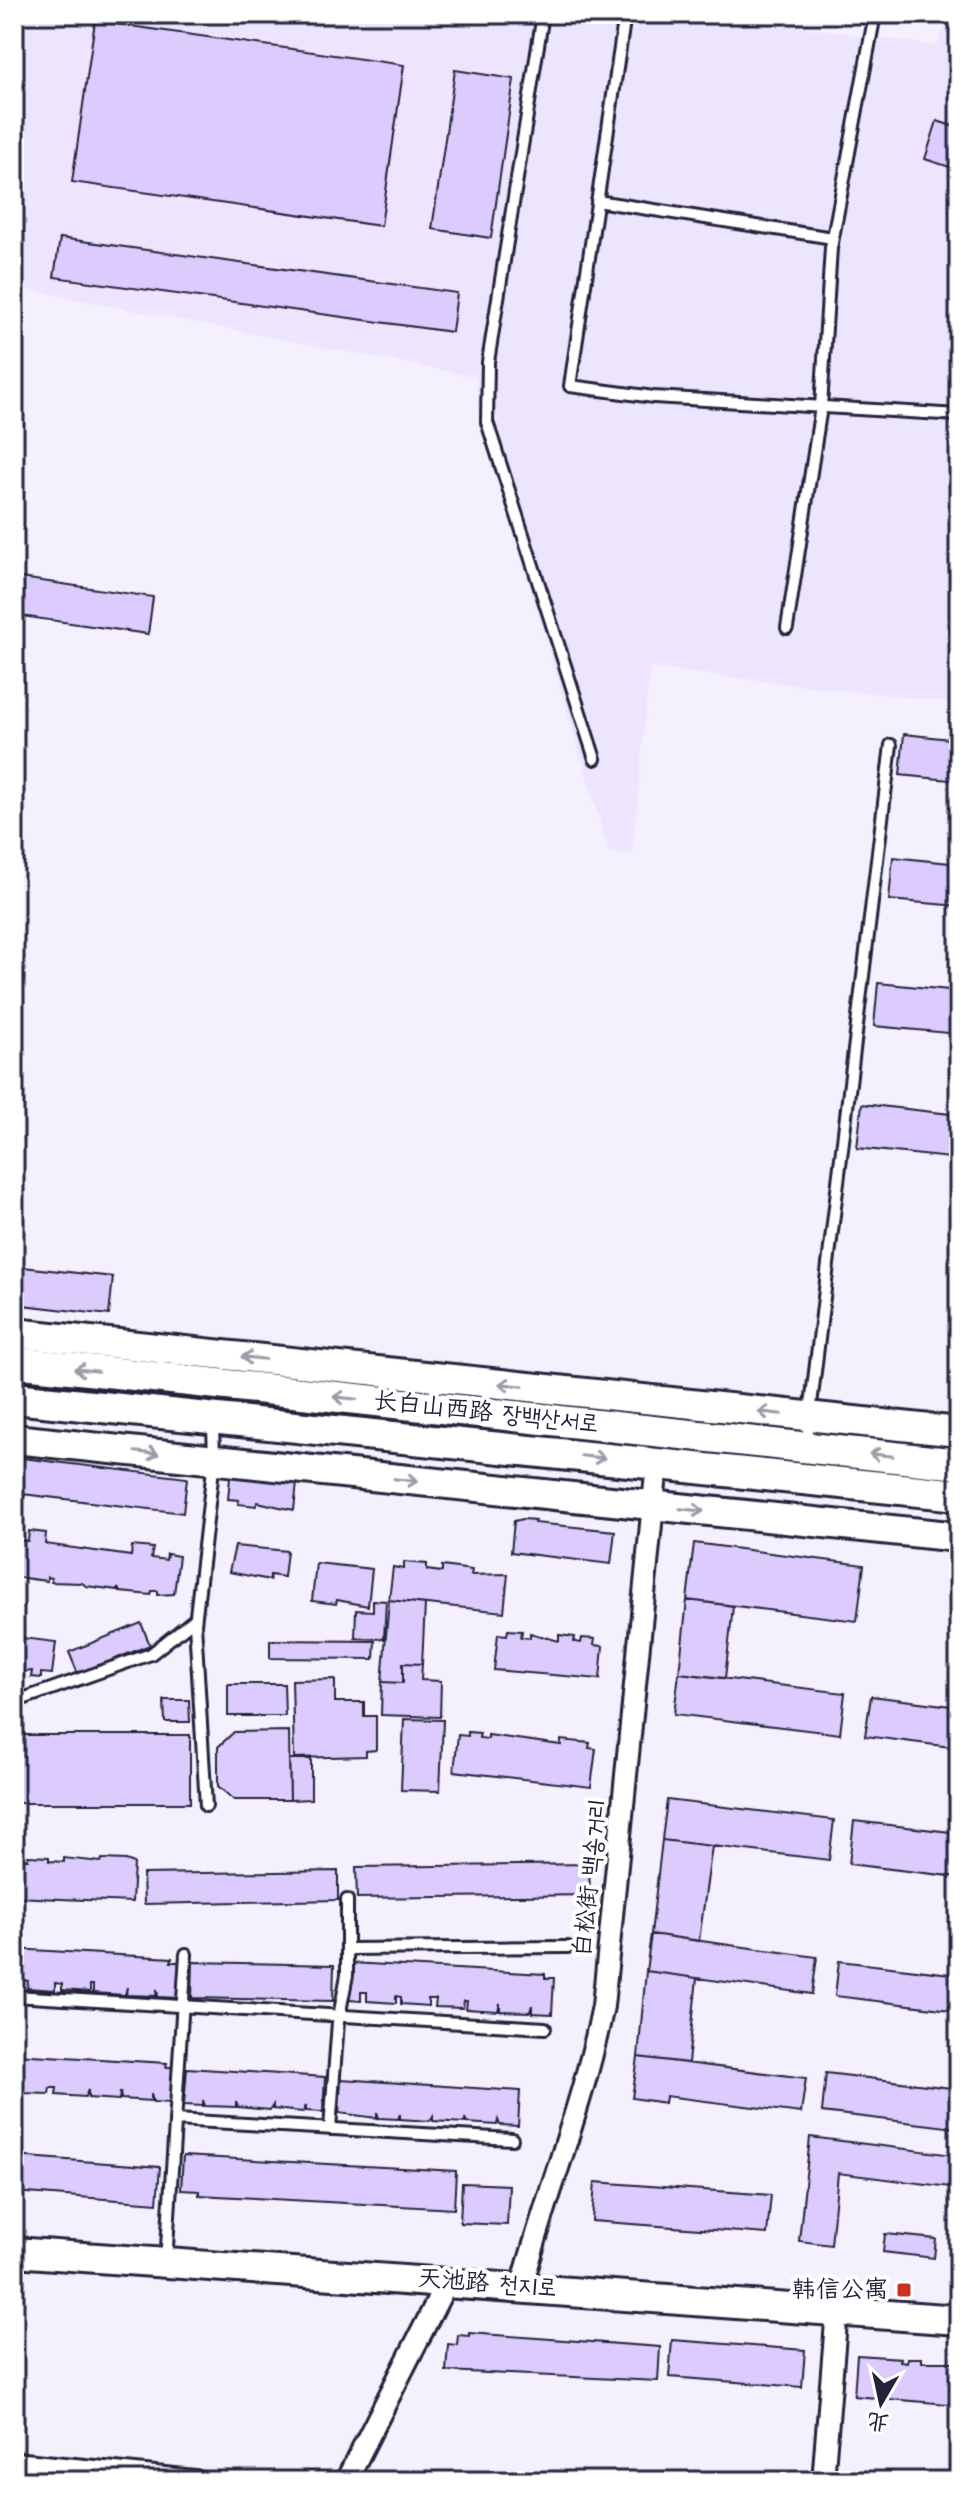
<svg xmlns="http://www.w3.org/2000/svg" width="973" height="2495" font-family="Kalam,'LXGW WenKai TC','Poor Story',sans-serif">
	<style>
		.built { fill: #ede5fe }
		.building { fill: #dcccfd; stroke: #22223b; stroke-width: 2 }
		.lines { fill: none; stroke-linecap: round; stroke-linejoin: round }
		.lane-casing { stroke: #22223b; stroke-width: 16 }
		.street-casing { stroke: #22223b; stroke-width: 26 }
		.secondary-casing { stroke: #22223b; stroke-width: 34 }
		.primary-casing { stroke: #22223b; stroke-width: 36 }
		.lane { stroke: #fff; stroke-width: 10 }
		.street { stroke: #fff; stroke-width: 20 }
		.secondary { stroke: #fff; stroke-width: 28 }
		.primary { stroke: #fff; stroke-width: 30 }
		.oneway { stroke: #9c9ca7 }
		.poi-dot { fill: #c8321e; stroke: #fff; stroke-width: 3 }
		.labels { text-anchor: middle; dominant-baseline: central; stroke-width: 8; stroke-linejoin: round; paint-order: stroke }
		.street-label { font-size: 24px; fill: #22223b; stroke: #fff }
		.poi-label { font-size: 24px; fill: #22223b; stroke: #fff; text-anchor: end }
	</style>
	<rect width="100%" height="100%" fill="#f4f0fe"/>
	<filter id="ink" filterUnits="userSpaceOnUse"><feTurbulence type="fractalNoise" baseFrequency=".0125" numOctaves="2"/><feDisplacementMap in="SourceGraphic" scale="16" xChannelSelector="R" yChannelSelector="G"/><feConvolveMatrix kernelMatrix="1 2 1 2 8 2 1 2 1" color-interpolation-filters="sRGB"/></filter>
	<g filter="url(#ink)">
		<!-- built -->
		<path class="built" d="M14 14H708L937 46 949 14H959V703L650 668 632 855 609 852 478 411 476 377 14 287Z"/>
		<!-- building -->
		<path class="building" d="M95 21 404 65 381 226 72 182Z
			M455 70 514 79 491 238 432 229Z
			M937 121 959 128V170L925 159Z
			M60 238 457 293 452 332 54 277Z
			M14 577 153 597 148 634 14 615Z
			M904 734 959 740V781L900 775Z
			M893 857 959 864V906L889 900Z
			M878 983 959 991V1034L874 1026Z
			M862 1104 959 1115V1159L857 1148Z
			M14 1266 113 1277 109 1315 14 1304Z
			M14 1457 187 1478 183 1513 14 1493Z
			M231 1467 298 1474 294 1510 257 1502 256 1506 238 1504 239 1500 228 1499Z
			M523 1519 535 1520 534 1523 615 1531 611 1564 511 1552 514 1521Z
			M29 1531 46 1533 45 1544 131 1556 132 1546 153 1548 151 1558 166 1560 167 1554 179 1556 174 1594 158 1595V1591H152L151 1595 120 1592 118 1588V1590L86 1586 82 1583 51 1582V1578L47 1577V1581L16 1577 14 1540 28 1541Z
			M694 1543 864 1565 857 1621 687 1600Z
			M235 1546 287 1551 284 1577 270 1575V1580L229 1572Z
			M404 1562 427 1564V1570L442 1572V1566L472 1570 471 1575 508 1574 504 1612 389 1600 393 1567 404 1569Z
			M316 1563 372 1569 368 1606 337 1600 336 1604 312 1601Z
			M373 1600 386 1601 384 1639 355 1638 356 1610 373 1611Z
			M389 1600 425 1604 422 1664 403 1663V1683L382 1682Z
			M687 1600 733 1606 725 1678 679 1673Z
			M141 1623 150 1645 78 1674 69 1652Z
			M508 1630 522 1631 521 1637 530 1638V1633L559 1641V1635L575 1637 574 1642 581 1643 582 1638 595 1639 594 1645 603 1646 600 1679 494 1670 498 1634 507 1635Z
			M14 1637 56 1642 52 1674 41 1673V1678L31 1677 32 1671 15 1672Z
			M270 1640 375 1641 374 1659 270 1658Z
			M403 1663 422 1664 421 1680 441 1681 440 1717 381 1715 382 1682 403 1683Z
			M679 1673 845 1693 840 1734 674 1714Z
			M335 1679V1702H364V1716H376V1750L366 1751V1756L294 1758 292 1680Z
			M228 1684H284L285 1716H228Z
			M871 1696 959 1707V1748L865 1736Z
			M164 1700H189L190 1722H165Z
			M404 1719 443 1720 440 1791 401 1790Z
			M289 1731 290 1800H234L218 1786V1747L234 1732Z
			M468 1732 480 1733 479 1738 488 1739V1735L561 1745V1740L590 1743 589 1748 596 1749 591 1787 454 1771 458 1735 468 1736Z
			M14 1735H190V1803H14Z
			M289 1759H311V1799L290 1800Z
			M667 1800 834 1820 829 1860 662 1840Z
			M854 1821 959 1833V1877L849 1864Z
			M662 1840 712 1846 699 1941 651 1934Z
			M28 1856 49 1857V1861L64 1862V1858L101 1862 102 1859 126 1860 134 1863 132 1902 14 1897V1859H28Z
			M589 1864 590 1895 357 1898 356 1867Z
			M338 1871V1900L144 1904 143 1874Z
			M651 1934 817 1957 812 1994 646 1971Z
			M14 1949 172 1958 171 1962H181L179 1998 158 1997 157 1989 156 1996 126 1995 127 1987 125 1995 93 1993V1985H90V1992L62 1990V1984L55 1983V1990L27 1988 28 1981 23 1980 22 1987 14 1986Z
			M839 1961 959 1975V2011L835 1996Z
			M193 1962 334 1965 333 2001 192 1998Z
			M351 1963 545 1974V1978H554L552 2014 532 2013V2005L530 2012 500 2011V2003L498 2011 466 2009 467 2001H464L463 2008 435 2007 436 1999H428V2006L401 2004V1997L396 1996V2003L367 2001V1992H361V2001L349 2000Z
			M646 1971 697 1978 688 2063 638 2057Z
			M14 2054 167 2063 166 2067H176L173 2103 153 2102 151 2094V2101L121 2099 120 2092 119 2100 88 2098V2090L85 2097 56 2095 57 2088H50L49 2094 22 2093 23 2085H17L14 2091Z
			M638 2057 806 2078 801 2113 666 2096 665 2103 632 2098Z
			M187 2068 325 2077 323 2112 306 2111V2106L303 2112 273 2109V2105L270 2110 238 2107 236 2102V2107L205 2106 203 2100V2106L184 2105Z
			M826 2073 959 2089 955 2128 822 2112Z
			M341 2079 520 2091 518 2126 500 2125 498 2120 497 2125 467 2123 465 2118V2123L433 2121V2116L430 2121 400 2119V2114L398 2119 379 2118 377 2112V2118L339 2113Z
			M810 2137 954 2155 950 2187 838 2173 831 2245 799 2241Z
			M14 2156 160 2167 157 2203 14 2192Z
			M183 2156 456 2171 454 2209 199 2195V2191L181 2190Z
			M595 2182 771 2195 767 2234 592 2221Z
			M462 2183 509 2185 507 2225 460 2223Z
			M885 2234 936 2239 934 2258 883 2252Z
			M469 2333 660 2347 658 2381 446 2371 448 2344 457 2345 458 2335 469 2336Z
			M672 2340 805 2350 802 2387 669 2377Z
			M857 2355 901 2358 900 2361 907 2362 908 2358H922V2362H959V2405L854 2396Z
			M14 2400 20 2401 16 2442 14 2441Z
			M846 2474 856 2475V2479H866V2476L916 2481H846Z"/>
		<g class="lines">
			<defs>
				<path id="lane" d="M543 14 488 362 487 422 595 759
					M625 14 570 386 654 397 959 415
					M597 201 833 238
					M787 628 821 407 831 248 875 14
					M806 1446 891 745
					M14 1702 151 1654 195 1619
					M206 1806 195 1624 214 1460 213 1423
					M347 1949 568 1947
					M14 1996 545 2028
					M175 2120 512 2139
					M330 2129 338 2022 347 1975V1900
					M166 2262 186 1954"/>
				<path id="street" d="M522 2286C547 2192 584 2102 603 2006L657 1464
					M14 2463 195 2481
					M346 2481 447 2282
					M823 2481 837 2310"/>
				<path id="secondary" d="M14 1333 959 1432
					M14 1439 959 1537
					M14 2252 959 2320"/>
				<path id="primary" d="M14 1362 959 1464
					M14 1398 959 1495"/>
			</defs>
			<!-- lane casing -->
			<use href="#lane" class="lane-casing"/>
			<!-- street casing -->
			<use href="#street" class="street-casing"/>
			<!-- secondary casing -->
			<use href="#secondary" class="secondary-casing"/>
			<!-- primary casing -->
			<use href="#primary" class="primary-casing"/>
			<!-- lane -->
			<use href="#lane" class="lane"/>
			<!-- street -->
			<use href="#street" class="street"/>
			<!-- secondary -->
			<use href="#secondary" class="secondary"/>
			<!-- primary -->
			<use href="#primary" class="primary"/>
		</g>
		<!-- one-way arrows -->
		<defs><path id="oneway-shaft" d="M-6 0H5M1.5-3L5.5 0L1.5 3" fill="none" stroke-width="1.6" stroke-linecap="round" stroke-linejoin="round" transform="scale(2)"/></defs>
		<g class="oneway">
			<use href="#oneway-shaft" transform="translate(253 1358) rotate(-174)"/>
			<use href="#oneway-shaft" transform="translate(86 1370) rotate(-174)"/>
			<use href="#oneway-shaft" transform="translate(511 1385) rotate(-174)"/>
			<use href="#oneway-shaft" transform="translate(345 1398) rotate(-174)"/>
			<use href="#oneway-shaft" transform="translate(770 1413) rotate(-174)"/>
			<use href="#oneway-shaft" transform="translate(147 1453) rotate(6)"/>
			<use href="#oneway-shaft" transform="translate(881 1455) rotate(-174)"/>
			<use href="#oneway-shaft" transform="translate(593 1457) rotate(6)"/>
			<use href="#oneway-shaft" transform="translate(406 1480) rotate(6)"/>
			<use href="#oneway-shaft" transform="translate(692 1510) rotate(6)"/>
		</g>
	</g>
	<!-- markers -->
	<rect class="poi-dot" x="896" y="2282" width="16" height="16" rx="4"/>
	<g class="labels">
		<!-- street labels -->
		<g class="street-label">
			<text transform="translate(486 1413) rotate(6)">长白山西路 장백산서로</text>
			<text transform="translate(591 1878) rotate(-84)">白松街 백송거리</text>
			<text transform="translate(487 2284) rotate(4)">天池路 천지로</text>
		</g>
		<!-- poi labels -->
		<g class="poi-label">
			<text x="888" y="2290">韩信公寓</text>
		</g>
	</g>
	<!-- margin -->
	<rect width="973" height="2495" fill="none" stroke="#fff" stroke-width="48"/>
	<rect x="24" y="24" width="925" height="2447" fill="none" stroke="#22223b" stroke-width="3" filter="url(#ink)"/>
	<!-- north arrow -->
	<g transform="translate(881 2403) rotate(189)" stroke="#ffffff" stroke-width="6" paint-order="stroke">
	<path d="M0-6L14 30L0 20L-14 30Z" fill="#22223b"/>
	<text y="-12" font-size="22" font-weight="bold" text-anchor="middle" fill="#22223b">北</text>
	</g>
</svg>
